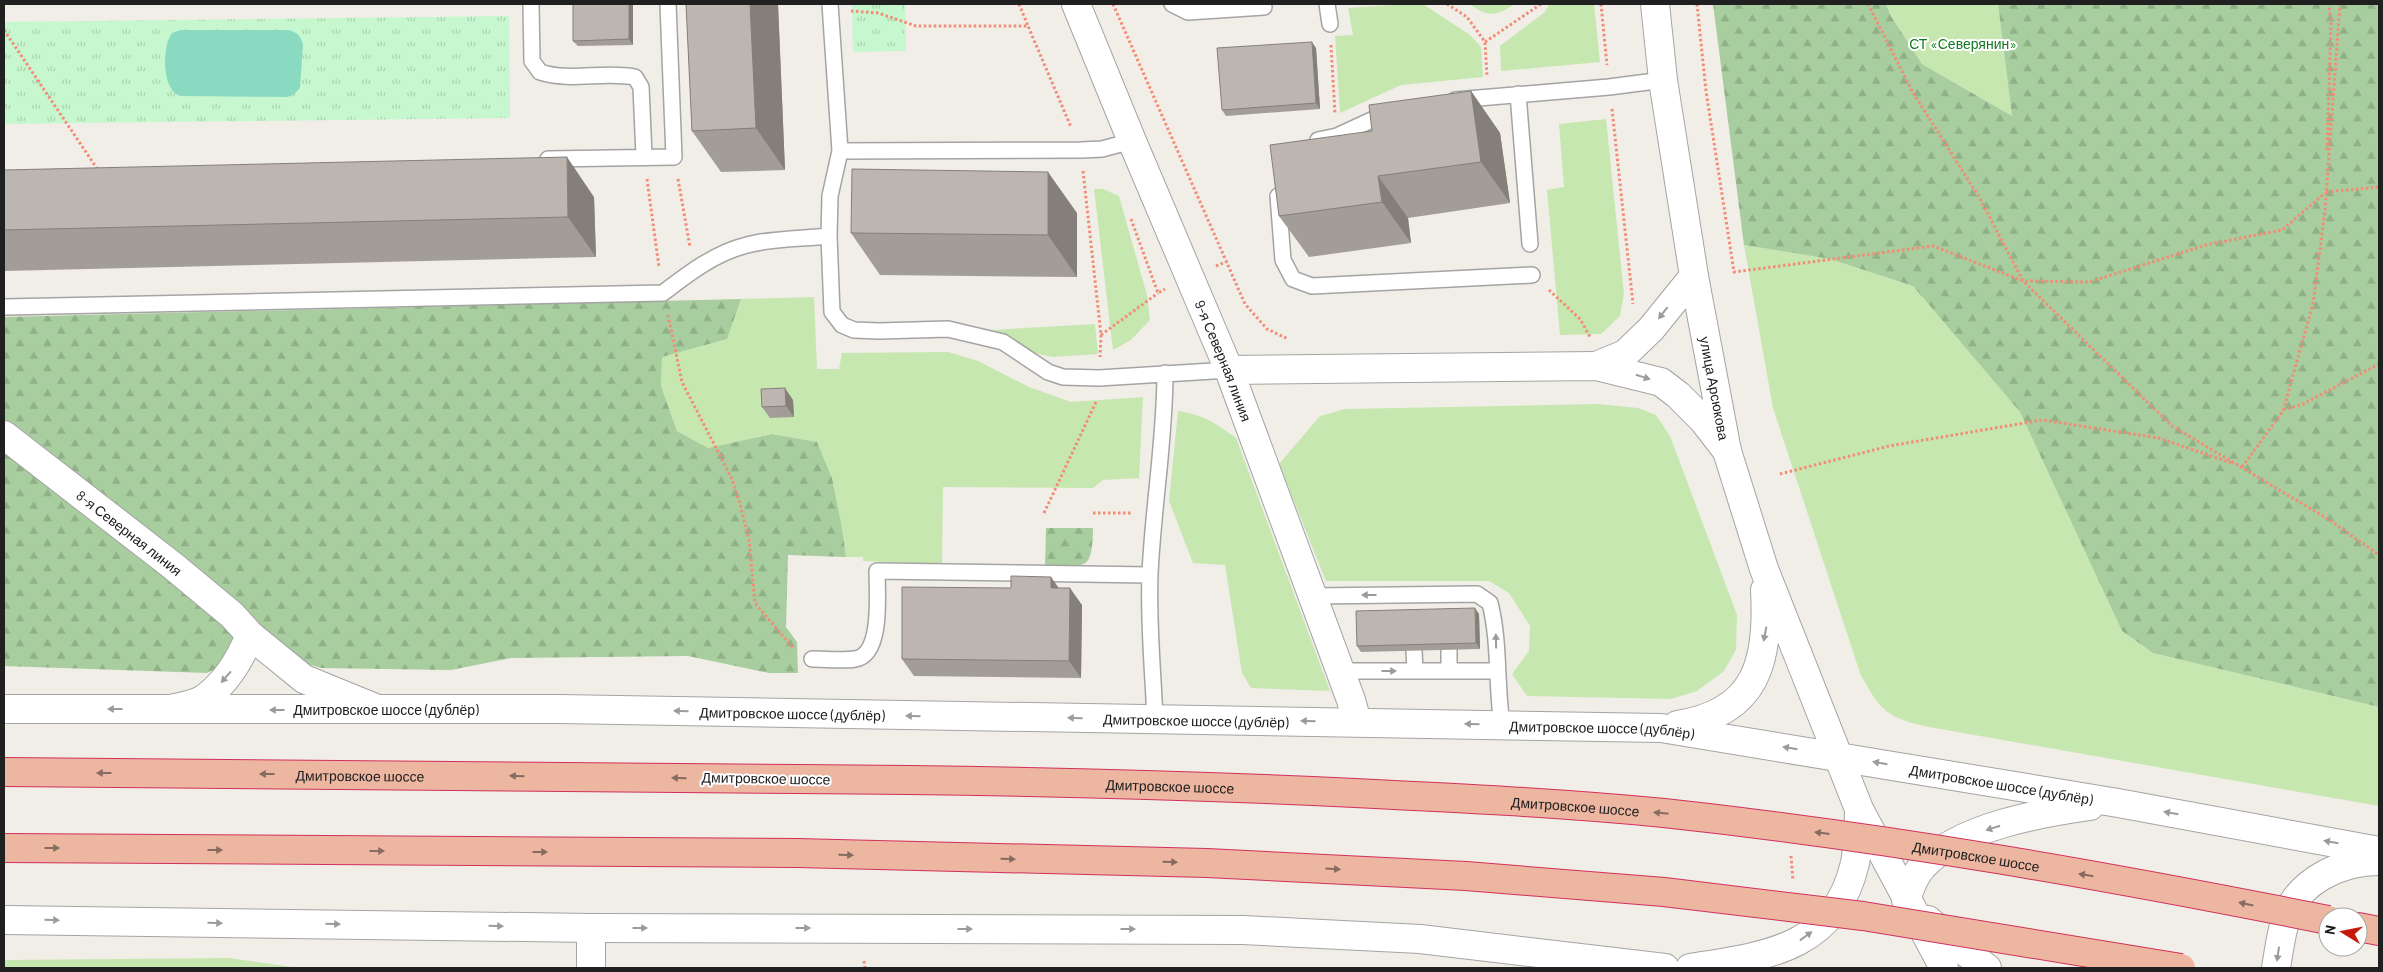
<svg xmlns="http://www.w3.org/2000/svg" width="2383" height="972" font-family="Barlow,sans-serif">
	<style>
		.grass { fill: #c7e7b0 }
		.forest { fill: url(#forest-firs) }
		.park { fill: url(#park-tufts) }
		.pitch { fill: #8adac1 }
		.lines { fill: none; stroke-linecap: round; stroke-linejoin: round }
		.service-casing { stroke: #a4a4a4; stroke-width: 18 }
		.minor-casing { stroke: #a4a4a4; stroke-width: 30 }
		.tertiary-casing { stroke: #a4a4a4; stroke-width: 30 }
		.trunk-casing { stroke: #d2305c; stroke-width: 30 }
		.path { stroke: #f28c76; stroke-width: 3; stroke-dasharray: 2.5 2.5; stroke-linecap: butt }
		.service { stroke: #fff; stroke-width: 15 }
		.minor { stroke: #fff; stroke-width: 28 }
		.tertiary { stroke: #fff; stroke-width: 28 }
		.trunk { stroke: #ecb6a0; stroke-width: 28 }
		.trunk-bridge-casing { stroke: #d2305c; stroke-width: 30; stroke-linecap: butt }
		.trunk-bridge { stroke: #ecb6a0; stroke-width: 28 }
		.wall { fill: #a39d97 }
		.shaded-wall { fill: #847f7b }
		.building { fill: #bdb6b0; stroke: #847f7b }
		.oneway { fill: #9b9b9b }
		.oneway2 { fill: #866b60 }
		.labels { text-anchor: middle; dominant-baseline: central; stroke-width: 4; stroke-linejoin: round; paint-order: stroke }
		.park-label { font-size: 14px; fill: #127a22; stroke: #fff }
		.street-label { font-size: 14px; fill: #202020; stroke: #fff }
	</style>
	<defs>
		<pattern id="forest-firs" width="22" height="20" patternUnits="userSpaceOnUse" patternTransform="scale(1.25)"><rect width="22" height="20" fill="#a8cd9e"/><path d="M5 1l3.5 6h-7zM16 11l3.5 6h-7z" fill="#90b088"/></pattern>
		<pattern id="park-tufts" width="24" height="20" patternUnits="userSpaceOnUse" patternTransform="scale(1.25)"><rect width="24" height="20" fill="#c7f7ce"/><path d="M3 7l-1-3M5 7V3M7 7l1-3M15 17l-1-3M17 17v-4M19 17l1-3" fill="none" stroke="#abd3b1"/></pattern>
	</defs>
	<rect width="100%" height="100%" fill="#f0eee7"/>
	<!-- grass -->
	<path class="grass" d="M1406 4H1423L1470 35 1481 47 1483 77 1401 85 1340 113 1335 36 1353 35 1348 8Z
		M1469 4H1515C1495 17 1488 17 1469 4Z
		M1549 4H1594L1600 62 1501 71 1500 46 1545 12Z
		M1886 4H1998L2012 116 1922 64 1891 16Z
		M1606 119 1624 294 1620 316 1601 334 1560 335 1547 190 1564 187 1559 124Z
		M1094 189H1103L1119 196 1147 295 1150 320 1131 340 1113 350Z
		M1744 245 1830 259 1913 286 2020 412 2122 631 2153 653 2379 707V806L1929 727C1887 718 1880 711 1860 673L1773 408Z
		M814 297 817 369H839L842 353 948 352 978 361 1029 387 1071 402 1143 397 1139 478 1103 480 1093 488 943 487 942 564 863 561V557H846L842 528 832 478 817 442 772 434 708 448 677 431 661 386 662 357 726 339 741 299Z
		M1095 324 1098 354 1053 357 1029 352 992 330Z
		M1598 404 1638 408 1656 415 1670 436 1737 615 1736 650 1724 671 1697 691 1671 699 1527 696 1512 674 1529 651 1530 626 1509 593 1489 581H1326L1279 464 1320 416 1345 409Z
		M1178 411C1204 415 1215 423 1236 438L1330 691 1251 688 1242 673 1225 565 1193 563 1169 501Z
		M229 958 299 968H4V960Z"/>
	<!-- forest -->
	<path class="forest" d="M1713 4H1886L1891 16 1922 64 2012 116 1998 4H2379V707L2153 653 2122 631 2020 412 1913 286 1830 259 1744 245Z
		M741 299 727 339 662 357 661 386 677 431 708 448 772 434 817 442 832 478 842 528 846 557 788 555 786 627 797 642 798 673H769L688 656 511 658 451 670 321 668 301 662 253 628 223 665 207 673 4 666V317Z
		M1046 528H1093C1092 574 1086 565 1045 565Z"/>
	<!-- park -->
	<path class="park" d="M852 4H905L906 51 853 52Z
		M509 16 510 118 4 124V22Z"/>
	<!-- pitch -->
	<path class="pitch" d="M181 30H288C297 32 301 36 303 45L300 88 293 95 287 97 181 96C161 91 162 46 172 33Z"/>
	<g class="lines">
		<defs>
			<path id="service" d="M531 4 532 61 540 72C570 82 603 71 635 77L641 87 644 156
				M830 4 840 151 830 196 829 236 832 312 842 325 854 330 879 331 948 329 1003 342 1048 372 1063 377 1099 378 1229 370
				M1172 4 1188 12 1264 7
				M1327 4 1330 24
				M1518 94 1530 244
				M1455 100 1609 87 1663 80
				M1318 140 1337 136 1389 112
				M840 151 1081 150 1102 149 1132 141
				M548 159 674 157 668 4
				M1278 196 1283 260 1293 279 1312 286 1532 275
				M4 307 663 293C689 273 715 253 747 245 773 238 802 239 829 236
				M1313 596 1477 594 1490 603C1500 643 1496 685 1502 725
				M1449 650V671
				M1414 651 1415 671
				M812 659C826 659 841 661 855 659 883 655 877 593 877 571L1150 575
				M1341 671H1496
				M1155 719C1153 671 1148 622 1150 574 1153 507 1165 440 1165 373"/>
			<g id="minor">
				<path id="s1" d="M1076 4 1132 141 1229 370 1351 700 1357 722"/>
				<path d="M1596 366 1625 354 1651 329 1694 276"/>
				<path d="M1229 370 1596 366 1661 382 1678 395 1703 420 1727 451"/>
				<path id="s2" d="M4 435 173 566 232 615 250 635 304 679 375 708"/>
				<path d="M175 708C184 706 197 704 205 698 227 682 240 660 250 635"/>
				<path d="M591 928V968"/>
			</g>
			<g id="tertiary">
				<path id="s3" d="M1655 4 1663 80 1694 276 1727 451 1764 569 1859 809 1944 968"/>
				<path id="s4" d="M4 709H560L1661 728 2118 803 2379 851"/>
				<path d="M1677 725C1757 713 1769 662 1765 590"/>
				<path d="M1906 900C1910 888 1914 875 1923 866 1959 827 2040 813 2090 806"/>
				<path d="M4 920 591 928 1243 930 1420 939 1665 968"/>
				<path d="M1928 920 1964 951 1987 968"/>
				<path d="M1690 968C1764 956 1835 950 1855 863 1858 848 1858 830 1859 813"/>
				<path d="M2276 968C2279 950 2281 932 2287 915 2301 879 2343 861 2379 861"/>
			</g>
			<g id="trunk">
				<path id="s5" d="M4 772 798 779"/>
				<path d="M4 848 797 853"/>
				<path d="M2358 927 2379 931"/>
			</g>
		</defs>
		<!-- service casing -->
		<use href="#service" class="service-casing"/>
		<!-- minor casing -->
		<use href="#minor" class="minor-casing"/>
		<!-- tertiary casing -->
		<use href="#tertiary" class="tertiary-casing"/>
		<!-- trunk casing -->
		<use href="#trunk" class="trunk-casing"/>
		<!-- path -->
		<path class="path" d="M1019 4 1028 26
			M1113 4 1245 304 1267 329 1288 339
			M1447 4 1467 17 1485 42 1487 76
			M1601 4 1607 65
			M1697 4 1706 91 1734 272 1933 246 2023 281 2172 426 2328 519 2379 555
			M1868 4 1912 91 1979 197 2023 281 2089 282 2206 245 2282 230 2325 193
			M851 11 878 13 916 26H1028L1071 127
			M4 30 98 170
			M1485 42 1541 4
			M1331 45 1335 114
			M1612 109 1633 304
			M2327 150 2331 22 2329 4
			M1083 171 1101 335 1100 357
			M647 179 659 267
			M678 179 690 247
			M2326 192 2379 187
			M1131 219 1158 293 1165 289
			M1216 266 1228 261
			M1549 290 1580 319 1590 337
			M668 315 682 382 732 479 740 504 749 539 755 603 793 648
			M1101 335 1158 293
			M2283 410 2303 404 2379 364
			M2242 467 2283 411 2313 304 2325 210 2340 4
			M1780 474 1889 446 2042 420 2159 438 2234 464
			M1044 513 1097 400
			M1093 513H1132
			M1791 856 1793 880
			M864 961 865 968"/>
		<!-- service -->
		<use href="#service" class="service"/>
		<!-- minor -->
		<use href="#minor" class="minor"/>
		<!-- tertiary -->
		<use href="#tertiary" class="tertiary"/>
		<!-- trunk -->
		<use href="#trunk" class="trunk"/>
		<defs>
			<g id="trunk-bridge">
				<path id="s6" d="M798 779C984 780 1169 784 1355 793 1458 798 1561 803 1664 813 1887 837 2108 876 2328 920"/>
				<path d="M797 853 1207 863 1466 876 1664 892 1863 916 2181 968"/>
			</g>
		</defs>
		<!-- trunk-bridge casing -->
		<use href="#trunk-bridge" class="trunk-bridge-casing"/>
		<!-- trunk-bridge -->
		<use href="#trunk-bridge" class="trunk-bridge"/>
	</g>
	<!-- wall -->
	<path class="wall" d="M573 4H633V45L578 46 573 41Z
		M686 4H778L785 170 721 172 692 131Z
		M1316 48 1320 109 1226 116 1222 110Z
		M1471 91 1500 133 1510 203 1408 218 1411 243 1309 257 1279 216 1372 131Z
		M4 170 594 197 596 257 4 271Z
		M1077 213V277L880 275 851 233Z
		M793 400 794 417 770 418 762 407Z
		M1060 588 1082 605 1081 678 914 676 902 659Z
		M1479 614 1480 649 1361 652 1357 646Z"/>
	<!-- shaded-wall -->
	<path class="shaded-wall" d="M629 4H633V45L629 39Z
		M750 4H778L785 170 756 128Z
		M1312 42 1316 48 1320 109 1316 103Z
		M1471 91 1500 133 1510 203 1481 162Z
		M567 157 594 197 596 257 568 217Z
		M1048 172 1077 213V277L1048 235Z
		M1378 176 1408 218 1411 243 1382 202Z
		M785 388 793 400 794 417 786 406Z
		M1051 577 1063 594 1051 588Z
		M1070 588 1082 605 1081 678 1069 661Z
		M1475 608 1479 614 1480 649 1476 643Z"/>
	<!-- building -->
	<path class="building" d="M573 4H629V39L573 41Z
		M686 4H750L756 128 692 131Z
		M1312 42 1316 103 1222 110 1217 48Z
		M1471 91 1481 162 1378 176 1382 202 1279 216 1270 145 1372 131 1369 105Z
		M567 157 568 217 4 230V170Z
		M852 169 1048 172V235L851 233Z
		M785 388 786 406 762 407 761 389Z
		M1011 576 1051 577V588H1070L1069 661 902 659V587L1011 588Z
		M1475 608 1476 643 1357 646 1356 611Z"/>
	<!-- one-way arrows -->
	<defs><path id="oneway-solid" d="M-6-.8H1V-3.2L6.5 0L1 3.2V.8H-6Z" transform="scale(1.25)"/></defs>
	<g class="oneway">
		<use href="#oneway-solid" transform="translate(1663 313) rotate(128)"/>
		<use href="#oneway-solid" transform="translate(1643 377) rotate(17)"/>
		<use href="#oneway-solid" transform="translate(1369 595) rotate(180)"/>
		<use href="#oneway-solid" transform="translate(1765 634) rotate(101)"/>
		<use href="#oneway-solid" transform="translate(1496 641) rotate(-91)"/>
		<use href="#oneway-solid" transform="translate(1389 671)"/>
		<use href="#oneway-solid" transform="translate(226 677) rotate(131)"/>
		<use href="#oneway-solid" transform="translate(115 709) rotate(-180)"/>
		<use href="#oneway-solid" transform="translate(277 710) rotate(-180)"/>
		<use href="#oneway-solid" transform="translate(681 711) rotate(-179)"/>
		<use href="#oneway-solid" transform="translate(913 716) rotate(-179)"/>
		<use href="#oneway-solid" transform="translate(1075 718) rotate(-179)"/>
		<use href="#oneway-solid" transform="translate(1308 721) rotate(-179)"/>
		<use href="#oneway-solid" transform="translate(1472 724) rotate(-179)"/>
		<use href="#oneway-solid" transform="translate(1790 748) rotate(-171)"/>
		<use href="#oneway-solid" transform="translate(1880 763) rotate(-170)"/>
		<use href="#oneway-solid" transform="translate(2171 813) rotate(-170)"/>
		<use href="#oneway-solid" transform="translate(1993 828) rotate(162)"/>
		<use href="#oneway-solid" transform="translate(2331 842) rotate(-170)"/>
		<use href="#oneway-solid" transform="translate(52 920) rotate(1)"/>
		<use href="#oneway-solid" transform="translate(215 923) rotate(1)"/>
		<use href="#oneway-solid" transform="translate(333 924) rotate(1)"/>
		<use href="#oneway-solid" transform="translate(496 926) rotate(1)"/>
		<use href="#oneway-solid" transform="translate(640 928)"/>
		<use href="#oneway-solid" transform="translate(803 928)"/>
		<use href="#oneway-solid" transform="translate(965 929)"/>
		<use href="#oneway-solid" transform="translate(1128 929)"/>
		<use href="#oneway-solid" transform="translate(1806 936) rotate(-36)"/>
		<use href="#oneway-solid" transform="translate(2278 954) rotate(98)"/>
	</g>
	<g class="oneway2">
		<use href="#oneway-solid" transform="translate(104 773) rotate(-180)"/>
		<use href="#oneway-solid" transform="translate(267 774) rotate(-180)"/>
		<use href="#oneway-solid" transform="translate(517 776) rotate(-179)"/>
		<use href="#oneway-solid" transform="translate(679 778) rotate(-179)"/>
		<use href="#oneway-solid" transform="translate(1661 813) rotate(-174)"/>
		<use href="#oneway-solid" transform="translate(1822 833) rotate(-173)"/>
		<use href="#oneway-solid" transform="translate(52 848)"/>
		<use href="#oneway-solid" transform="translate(215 850)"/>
		<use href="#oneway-solid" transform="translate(377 851)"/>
		<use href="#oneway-solid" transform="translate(540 852)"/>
		<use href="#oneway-solid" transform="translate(846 855) rotate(1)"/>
		<use href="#oneway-solid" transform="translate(1008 859) rotate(1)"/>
		<use href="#oneway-solid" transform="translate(1170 862) rotate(1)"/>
		<use href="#oneway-solid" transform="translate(1333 869) rotate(3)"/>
		<use href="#oneway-solid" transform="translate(2086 875) rotate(-171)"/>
		<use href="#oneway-solid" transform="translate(2246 904) rotate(-168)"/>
	</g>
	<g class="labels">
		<!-- park labels -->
		<g class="park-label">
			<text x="1963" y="43">СТ «Северянин»</text>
		</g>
		<!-- street labels -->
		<g class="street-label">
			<text stroke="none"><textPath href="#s1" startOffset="386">9-я Северная линия</textPath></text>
			<text stroke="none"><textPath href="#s3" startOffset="389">улица Арсюкова</textPath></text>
			<text stroke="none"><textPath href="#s2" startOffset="159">8-я Северная линия</textPath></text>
			<text stroke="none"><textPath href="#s4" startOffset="382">Дмитровское шоссе (дублёр)</textPath></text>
			<text stroke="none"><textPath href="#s4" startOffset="788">Дмитровское шоссе (дублёр)</textPath></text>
			<text stroke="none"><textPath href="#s4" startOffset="1192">Дмитровское шоссе (дублёр)</textPath></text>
			<text stroke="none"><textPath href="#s4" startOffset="1598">Дмитровское шоссе (дублёр)</textPath></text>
			<text stroke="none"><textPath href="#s5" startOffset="356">Дмитровское шоссе</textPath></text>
			<text transform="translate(766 778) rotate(1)">Дмитровское шоссе</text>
			<text stroke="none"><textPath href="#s4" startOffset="2002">Дмитровское шоссе (дублёр)</textPath></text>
			<text stroke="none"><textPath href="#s6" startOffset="372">Дмитровское шоссе</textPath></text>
			<text stroke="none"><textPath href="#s6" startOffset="778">Дмитровское шоссе</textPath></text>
			<text stroke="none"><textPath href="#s6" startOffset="1182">Дмитровское шоссе</textPath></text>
		</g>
	</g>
	<!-- border -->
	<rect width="2383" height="972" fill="none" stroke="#202020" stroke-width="10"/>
	<!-- north arrow -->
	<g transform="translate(2343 932) rotate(280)"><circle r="24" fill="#ffffff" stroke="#a6a6a6"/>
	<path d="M0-4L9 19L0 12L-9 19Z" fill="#c5190b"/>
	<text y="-8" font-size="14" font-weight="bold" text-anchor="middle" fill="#202020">N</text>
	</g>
</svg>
